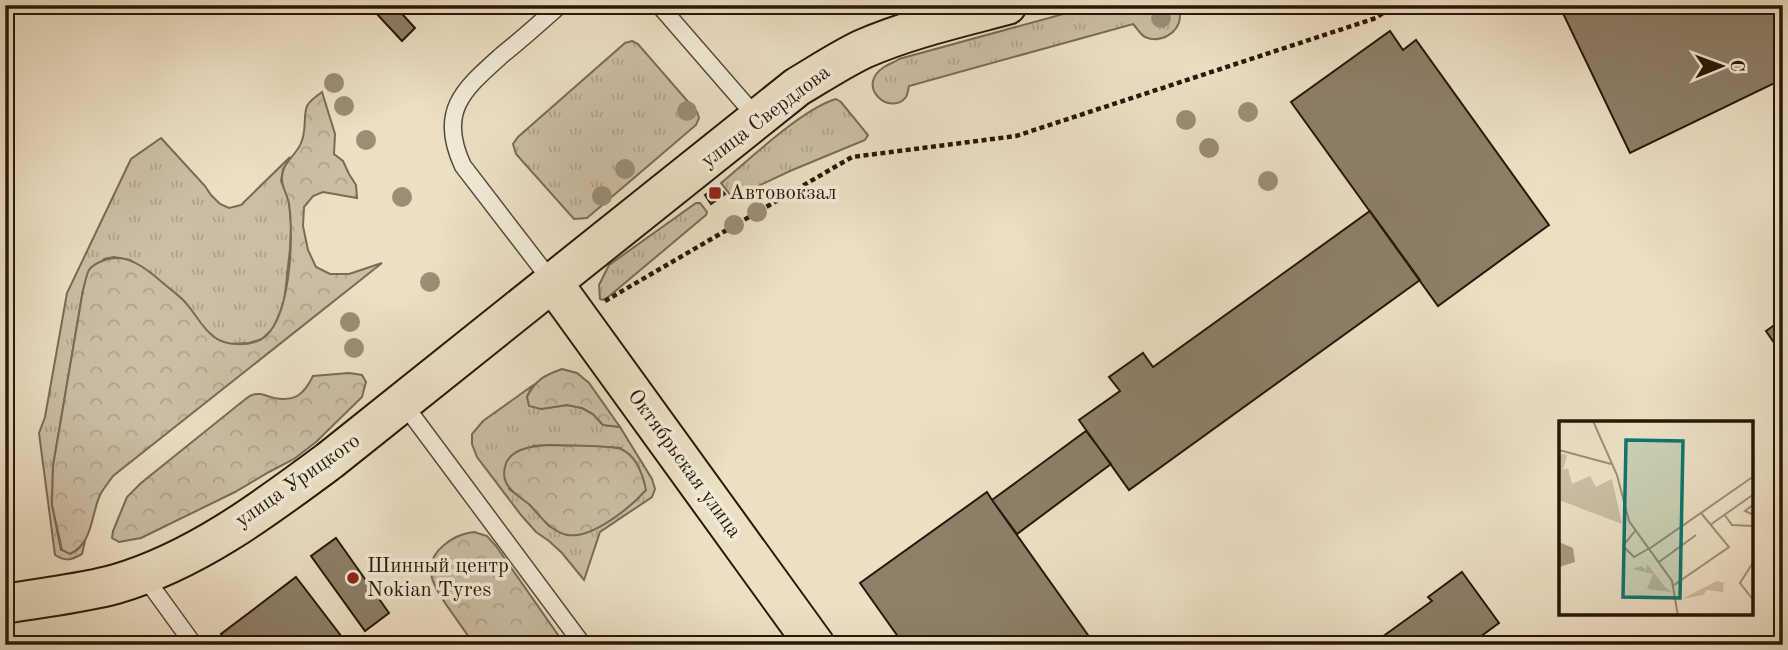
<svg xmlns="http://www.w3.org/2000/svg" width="1788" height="650" font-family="'Old Standard TT',serif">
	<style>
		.grass { fill: url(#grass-tufts); stroke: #786c55; stroke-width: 2; fill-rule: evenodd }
		.forest { fill: url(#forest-crowns); stroke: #786c55; stroke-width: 2 }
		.building { fill: #8c8069; stroke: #261906; stroke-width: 2 }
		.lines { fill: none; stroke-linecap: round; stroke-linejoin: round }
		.service-casing { stroke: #574b36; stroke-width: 19 }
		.primary-casing { stroke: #261906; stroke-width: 42 }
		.path { stroke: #261906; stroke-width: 4.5; stroke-dasharray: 5 3.5; stroke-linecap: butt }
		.service { stroke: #f2ebd9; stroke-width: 16 }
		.primary { stroke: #ebe0c4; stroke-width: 38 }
		.tree { fill: #9a8e75 }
		.poi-dot { fill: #8f2418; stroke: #f2ebd9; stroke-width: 2.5 }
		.labels { text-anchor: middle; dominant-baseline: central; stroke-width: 7; stroke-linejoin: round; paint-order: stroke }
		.street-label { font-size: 21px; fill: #261906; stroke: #f2ebd9 }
		.poi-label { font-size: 21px; fill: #261906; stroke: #f2ebd9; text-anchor: start }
		.inset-road { fill: none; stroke: #9c9078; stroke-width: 2 }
		.view { fill: #0f766e; fill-opacity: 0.15; stroke: #0f766e; stroke-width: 3.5 }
		.inset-edge { fill: none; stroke: #261906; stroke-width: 3.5 }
	</style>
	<defs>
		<pattern id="grass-tufts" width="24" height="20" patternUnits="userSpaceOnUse" patternTransform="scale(1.75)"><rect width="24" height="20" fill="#cabea4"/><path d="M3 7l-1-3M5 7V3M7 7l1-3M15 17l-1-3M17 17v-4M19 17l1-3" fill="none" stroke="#ada38c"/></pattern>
		<pattern id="forest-crowns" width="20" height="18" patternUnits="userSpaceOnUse" patternTransform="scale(1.75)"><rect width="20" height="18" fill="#cabea4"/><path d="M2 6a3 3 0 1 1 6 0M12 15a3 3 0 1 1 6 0" fill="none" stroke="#ada38c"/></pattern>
	</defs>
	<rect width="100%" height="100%" fill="#ebe0c4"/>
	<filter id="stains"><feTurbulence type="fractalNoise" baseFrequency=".00286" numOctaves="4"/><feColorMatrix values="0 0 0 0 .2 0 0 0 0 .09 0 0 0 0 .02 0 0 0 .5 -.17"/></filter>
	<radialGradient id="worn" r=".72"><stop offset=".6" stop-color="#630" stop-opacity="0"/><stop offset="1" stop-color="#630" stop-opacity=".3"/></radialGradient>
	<!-- grass -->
	<path class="grass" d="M1096 5H1178C1179 7 1180 15 1180 17 1179 33 1160 44 1145 37 1140 34 1137 28 1133 24L909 86C908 90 908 94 906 97 891 117 854 87 884 67 889 64 895 62 899 59Z
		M632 41 638 44 697 112 699 118 696 125 587 218 574 219 516 154 513 144 518 137 625 43Z
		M836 99 841 102 868 135 865 140 790 171 733 198 721 183C750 159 802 109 836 99Z
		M161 138 205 186 211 195 220 204 229 208 241 205 290 157 283 170 281 181 289 200 291 224 290 249 284 303 273 329 262 339 249 343 228 344 216 339 204 328 184 301 130 260 114 257 104 259 83 290 53 466 52 505 61 550H77L85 541 82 554C71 560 66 562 55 555L39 433 45 417 67 293 131 159Z
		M696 203H700L707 212 706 215 607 298 603 300 600 299 599 285 609 265Z
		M532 386 527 397 541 409 567 405 582 408 593 414 603 425 620 427 652 479 655 489 652 497 600 532 584 580 562 553 549 541 536 532 521 515 477 457 472 444V434L483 421ZM550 445 620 448 567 535 549 526 528 503 509 489 533 446Z"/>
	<!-- forest -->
	<path class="forest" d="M322 92 335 134 334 154 343 161 349 174 356 185 357 198 323 192 313 196 304 207 303 226 308 250 316 267 330 274H349L382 263 113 476C109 482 103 489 100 495 91 515 93 543 70 554L62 550 52 505 53 466 83 290C85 284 86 275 89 270 92 265 97 263 102 261 125 251 146 268 163 283 170 289 177 294 183 300 195 312 201 327 214 337 226 346 247 346 260 340 291 324 294 236 289 204 288 196 282 188 282 179 281 163 296 156 301 143 307 131 303 115 307 106 310 100 317 96 322 92Z
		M562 369 577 373 589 383 620 427 603 425 593 414 582 408 567 405 541 409 529 406 527 397C535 380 545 375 562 369Z
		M349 373 362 375 366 382 362 397 316 442 294 459 269 472 235 492 141 538 119 542 112 538 113 531 127 497 141 483 243 401C246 399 249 396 252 395 260 392 266 396 274 398 296 402 304 394 313 376Z
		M550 445C563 446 612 445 621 449 637 456 643 475 646 490 631 507 592 539 568 535 551 532 540 516 530 505 523 499 514 494 509 487 504 481 503 475 505 467 509 448 533 446 550 445Z
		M474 532 487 536 496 546 565 645H474C467 634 459 623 452 613 437 591 417 567 444 545 454 537 461 534 474 532Z"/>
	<!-- building -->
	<path class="building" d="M385 5H394L415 28 402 41 376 13Z
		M1559 5H1783V79L1630 153Z
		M1390 31 1403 50 1416 40 1549 225 1438 306 1291 102Z
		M718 186 725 194 711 204 705 195Z
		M1370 211 1420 280 1129 490 1079 420 1120 391 1109 377 1143 353 1153 367Z
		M1783 319V356L1766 331Z
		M1086 431 1111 464 1017 534 992 500Z
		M987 492 992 500 1095 645H904L860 583Z
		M336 538 389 613 365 631 311 556Z
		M1462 572 1499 623 1469 645H1460L1456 638 1446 645H1371L1432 601 1428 597Z
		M296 577 348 645H230L221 634Z"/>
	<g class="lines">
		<defs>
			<path id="service" d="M659 5 758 119
				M553 283 463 166C437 111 464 89 502 55 522 39 541 22 560 5
				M403 403 583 645
				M144 576 194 645"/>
			<path id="primary" d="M553 283 815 645
				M5 604C42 597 80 594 116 584 195 561 263 510 329 461L797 87C819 74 840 60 863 49 909 29 958 18 1007 5"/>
		</defs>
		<!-- service casing -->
		<use href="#service" class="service-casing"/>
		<!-- primary casing -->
		<use href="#primary" class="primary-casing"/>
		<!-- path -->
		<path class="path" d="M605 301 852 157 1016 136 1376 18 1394 5"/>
		<!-- service -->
		<use href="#service" class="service"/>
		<!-- primary -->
		<use href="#primary" class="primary"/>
	</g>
	<!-- trees -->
	<g class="tree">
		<circle cx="1161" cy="18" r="10"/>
		<circle cx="334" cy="83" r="10"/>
		<circle cx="344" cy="106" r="10"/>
		<circle cx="687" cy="111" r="10"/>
		<circle cx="1248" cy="112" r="10"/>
		<circle cx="1186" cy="120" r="10"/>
		<circle cx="366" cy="140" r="10"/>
		<circle cx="1209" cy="148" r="10"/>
		<circle cx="625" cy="169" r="10"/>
		<circle cx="1268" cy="181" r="10"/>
		<circle cx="602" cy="196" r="10"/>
		<circle cx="402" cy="197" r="10"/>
		<circle cx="757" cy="212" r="10"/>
		<circle cx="734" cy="225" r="10"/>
		<circle cx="430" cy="282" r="10"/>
		<circle cx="350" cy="322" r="10"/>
		<circle cx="354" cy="348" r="10"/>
	</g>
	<!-- markers -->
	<g class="poi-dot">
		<rect x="708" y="186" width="14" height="14" rx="3.5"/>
		<circle cx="353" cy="578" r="7"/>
	</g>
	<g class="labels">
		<!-- street labels -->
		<g class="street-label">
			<text transform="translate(766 117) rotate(-37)">улица Свердлова</text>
			<text transform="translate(684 464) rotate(54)">Октябрьская улица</text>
			<text transform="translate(298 481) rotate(-35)">улица Урицкого</text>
		</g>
		<!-- poi labels -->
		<g class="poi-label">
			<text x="729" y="193">Автовокзал</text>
			<text x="367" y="566">Шинный центр<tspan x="367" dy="24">Nokian Tyres</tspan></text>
		</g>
	</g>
	<!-- overview -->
	<g transform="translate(1559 421)">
		<rect width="194" height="194" fill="#ebe0c4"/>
		<path d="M0 32 8 34 4 49 9 47 13 63 31 55 37 66 53 58 63 103 0 79ZM88 143 106 166 113 171 88 168 94 153 73 148 82 145 87 149ZM158 160 165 162 164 171 148 169 144 174 123 178Z" fill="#cabea4"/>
		<path d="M0 121 14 127 16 141 0 146Z" fill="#a89c83"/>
		<path class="inset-road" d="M34 0 58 54 70 100 113 160 119 195M0 29 52 43M195 83 186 90 195 94M165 93 173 104 195 105M151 104 195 73M76 110 64 125 75 136 89 128M90 128 195 55M195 140 181 162 195 180M100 141 137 114M115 164 170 126 142 92"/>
		<path class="view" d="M67 19 124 20 121 177 64 176Z"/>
		<rect width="194" height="194" class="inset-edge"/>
	</g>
	<!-- margin -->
	<rect width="1788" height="650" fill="none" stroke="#ebe0c4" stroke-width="28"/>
	<rect x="7" y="7" width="1774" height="636" fill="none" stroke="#261906" stroke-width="3.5"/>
	<rect x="14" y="14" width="1760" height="622" fill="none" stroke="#261906" stroke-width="2"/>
	<!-- north arrow -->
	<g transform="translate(1721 66) rotate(89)" stroke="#f2ebd9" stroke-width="5" paint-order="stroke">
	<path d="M0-5L12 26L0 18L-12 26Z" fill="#261906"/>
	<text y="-10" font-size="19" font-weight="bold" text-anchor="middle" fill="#261906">С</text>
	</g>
	<rect width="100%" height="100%" filter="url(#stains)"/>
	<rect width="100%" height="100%" fill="url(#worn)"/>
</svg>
